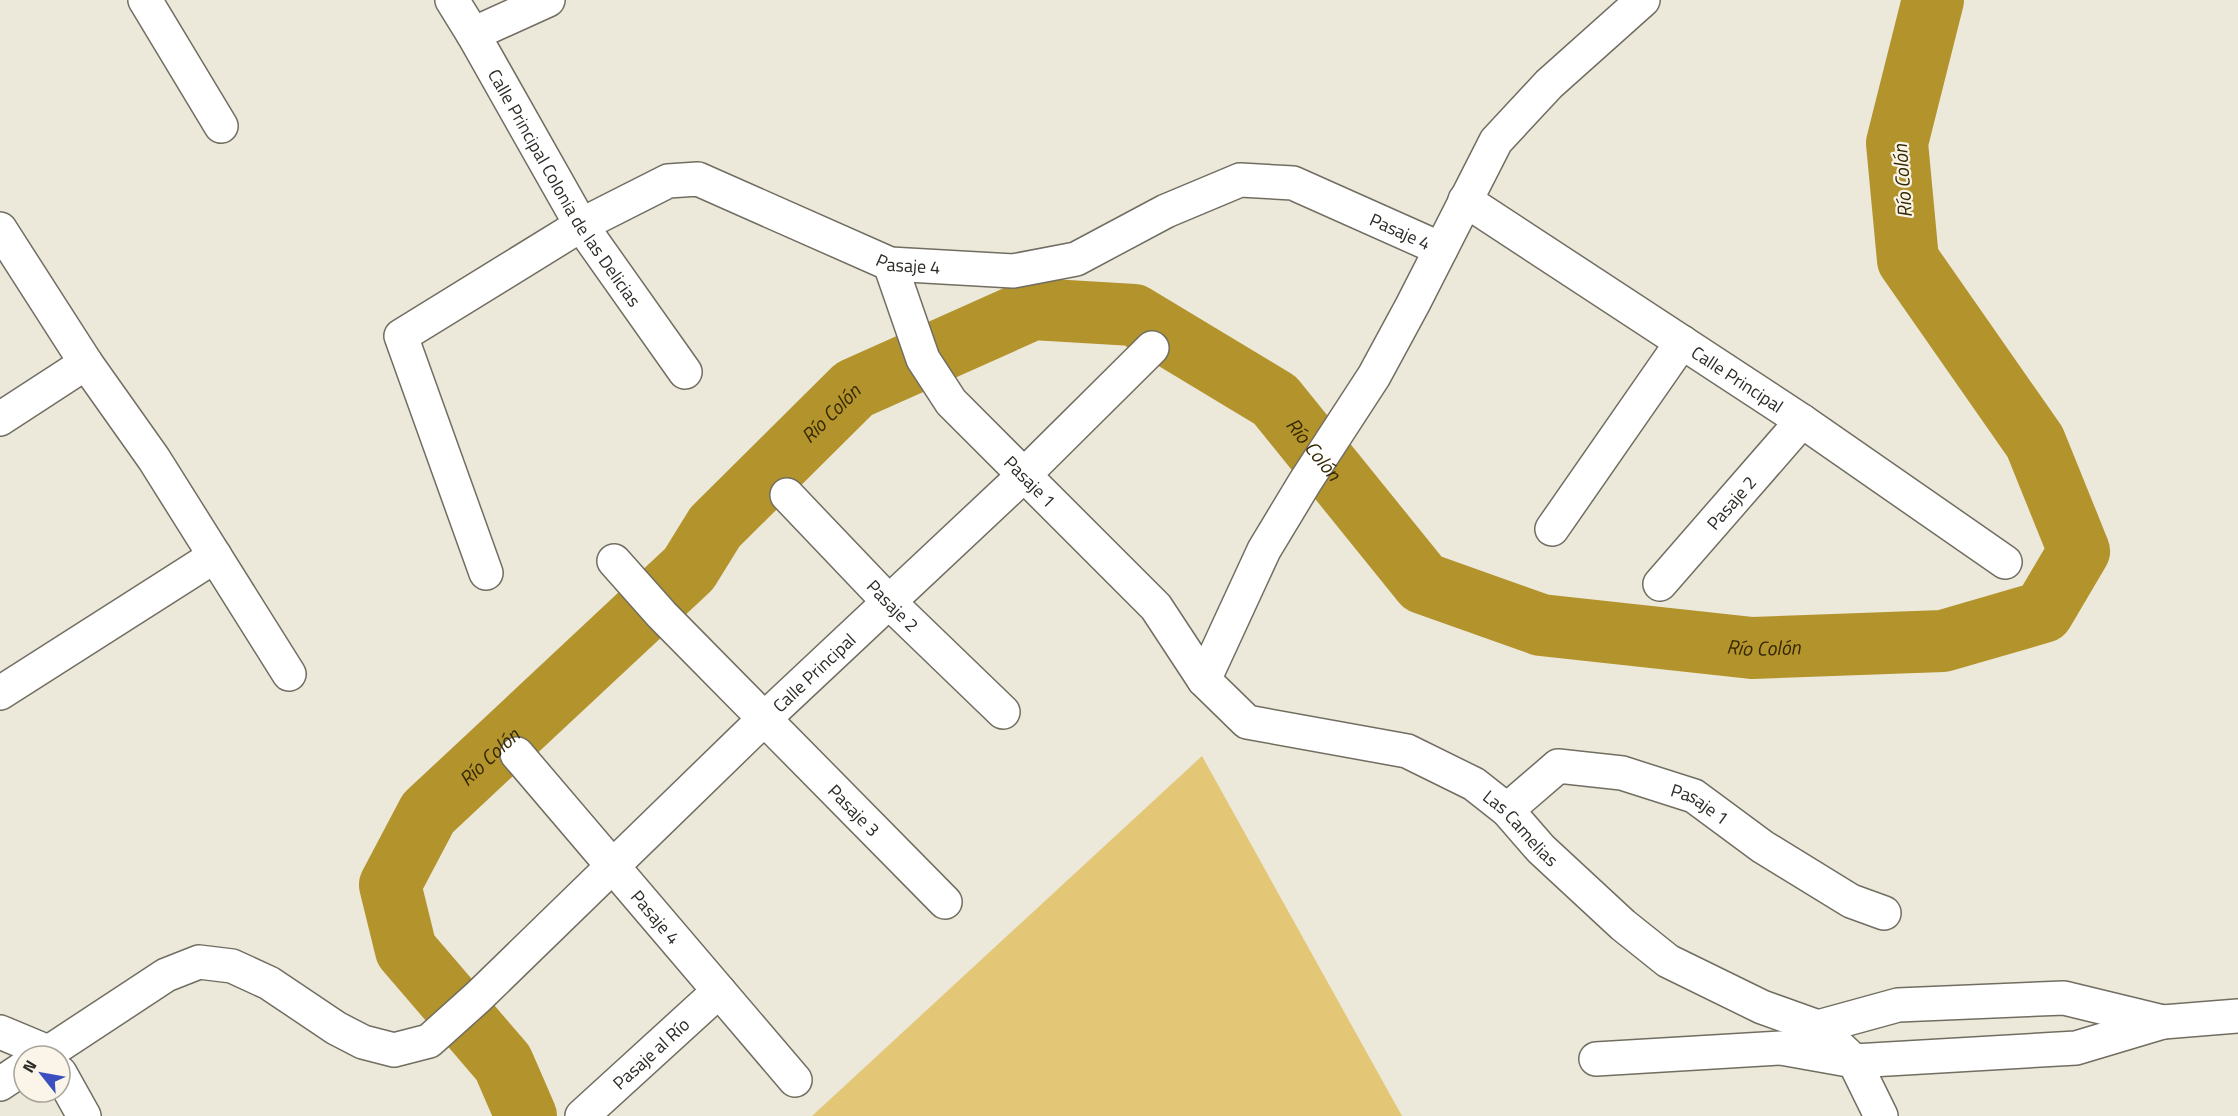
<svg xmlns="http://www.w3.org/2000/svg" width="2238" height="1116" font-family="'Titillium Web',sans-serif">
	<style>
		.green { fill: #e3c777 }
		.lines { fill: none; stroke-linecap: round; stroke-linejoin: round }
		.river { stroke: #b3932c; stroke-width: 62 }
		.minor-casing { stroke: #716d61; stroke-width: 36 }
		.minor { stroke: #fff; stroke-width: 33 }
		.labels { text-anchor: middle; dominant-baseline: central; stroke-width: 4.5; stroke-linejoin: round; paint-order: stroke }
		.street-label { font-size: 18px; fill: #2d2b26; stroke: #faf5e8 }
		.water-label { font-size: 20px; font-style: italic; fill: #352800; stroke: #faf5e8 }
	</style>
	<rect width="100%" height="100%" fill="#ece8da"/>
	<!-- green -->
	<path class="green" d="M1202 756 1402 1116H812Z"/>
	<g class="lines">
		<!-- river -->
		<path class="river" id="s1" d="M526 1116 503 1063 406 950 390 885 428 813 689 569 715 527 854 389 1033 309 1134 315 1275 400 1423 583 1541 625 1752 648 1943 641 2043 612 2079 551 2035 442 1908 260 1897 143 1933 0"/>
		<defs>
			<g id="minor">
				<path d="M145 0 221 126"/>
				<path id="s2" d="M452 0 473 34 581 225 685 372"/>
				<path d="M473 34 548 0"/>
				<path id="s3" d="M1465 200 1802 421 2005 562"/>
				<path d="M0 229 86 363 154 459 289 674"/>
				<path id="s4" d="M890 264 923 359 951 402 1156 607 1204 680 1247 722 1407 751 1474 784 1507 810 1541 849 1623 925 1668 961 1762 1007 1818 1027 1854 1061 1881 1116"/>
				<path d="M0 419 86 363"/>
				<path id="s5" d="M787 495 890 603 1003 712"/>
				<path d="M1552 529 1682 342"/>
				<path id="s6" d="M614 561 662 615 945 902"/>
				<path id="s7" d="M486 573 401 336 581 225 668 181 698 179 890 264 1013 271 1076 259 1166 211 1240 180 1293 183 1441 249"/>
				<path id="s8" d="M1660 584 1802 421"/>
				<path d="M1204 680 1264 550 1305 482 1374 376 1413 304 1496 141 1549 84 1643 0"/>
				<path d="M0 693 215 556"/>
				<path id="s9" d="M517 754 795 1080"/>
				<path id="s10" d="M1507 810 1558 766 1622 773 1694 796 1763 847 1851 901 1884 913"/>
				<path d="M1818 1027 1898 1005 2064 998 2163 1022 2238 1016"/>
				<path d="M0 1032 48 1052"/>
				<path id="s11" d="M43 1056 166 975 199 962 232 966 269 983 336 1028 363 1042 394 1050 429 1041 478 997 764 719 1023 476 1152 348"/>
				<path d="M1596 1059 1781 1048 1854 1061 2076 1048 2163 1022"/>
				<path d="M60 1073 84 1116"/>
				<path d="M0 1084 24 1068"/>
				<path id="s12" d="M582 1116 719 991"/>
			</g>
		</defs>
		<!-- minor casing -->
		<use href="#minor" class="minor-casing"/>
		<!-- minor -->
		<use href="#minor" class="minor"/>
	</g>
	<g class="labels">
		<!-- street labels -->
		<g class="street-label">
			<text stroke="none"><textPath href="#s2" startOffset="219">Calle Principal Colonia de las Delicias</textPath></text>
			<text stroke="none"><textPath href="#s7" startOffset="1341">Pasaje 4</textPath></text>
			<text stroke="none"><textPath href="#s7" startOffset="819">Pasaje 4</textPath></text>
			<text stroke="none"><textPath href="#s3" startOffset="326">Calle Principal</textPath></text>
			<text stroke="none"><textPath href="#s4" startOffset="264">Pasaje 1</textPath></text>
			<text stroke="none"><textPath href="#s8" startOffset="108">Pasaje 2</textPath></text>
			<text stroke="none"><textPath href="#s5" startOffset="153">Pasaje 2</textPath></text>
			<text stroke="none"><textPath href="#s11" startOffset="969">Calle Principal</textPath></text>
			<text stroke="none"><textPath href="#s10" startOffset="216">Pasaje 1</textPath></text>
			<text stroke="none"><textPath href="#s6" startOffset="346">Pasaje 3</textPath></text>
			<text stroke="none"><textPath href="#s4" startOffset="891">Las Camelias</textPath></text>
			<text stroke="none"><textPath href="#s9" startOffset="214">Pasaje 4</textPath></text>
			<text stroke="none"><textPath href="#s12" startOffset="93">Pasaje al Río</textPath></text>
		</g>
		<!-- water labels -->
		<g class="water-label">
			<text transform="translate(1902 181) rotate(-94)">Río Colón</text>
			<text stroke="none"><textPath href="#s1" startOffset="924">Río Colón</textPath></text>
			<text stroke="none"><textPath href="#s1" startOffset="1482">Río Colón</textPath></text>
			<text stroke="none"><textPath href="#s1" startOffset="2004">Río Colón</textPath></text>
			<text stroke="none"><textPath href="#s1" startOffset="438">Río Colón</textPath></text>
		</g>
	</g>
	<!-- north arrow -->
	<g transform="translate(42 1074) rotate(301)"><circle r="28" fill="#faf5e8" stroke="#a8a49a" stroke-width="1.5"/>
	<path d="M0-4.5L10 22L0 15L-10 22Z" fill="#3b4fc1"/>
	<text y="-9" font-size="16" font-weight="bold" text-anchor="middle" fill="#2d2b26">N</text>
	</g>
</svg>
